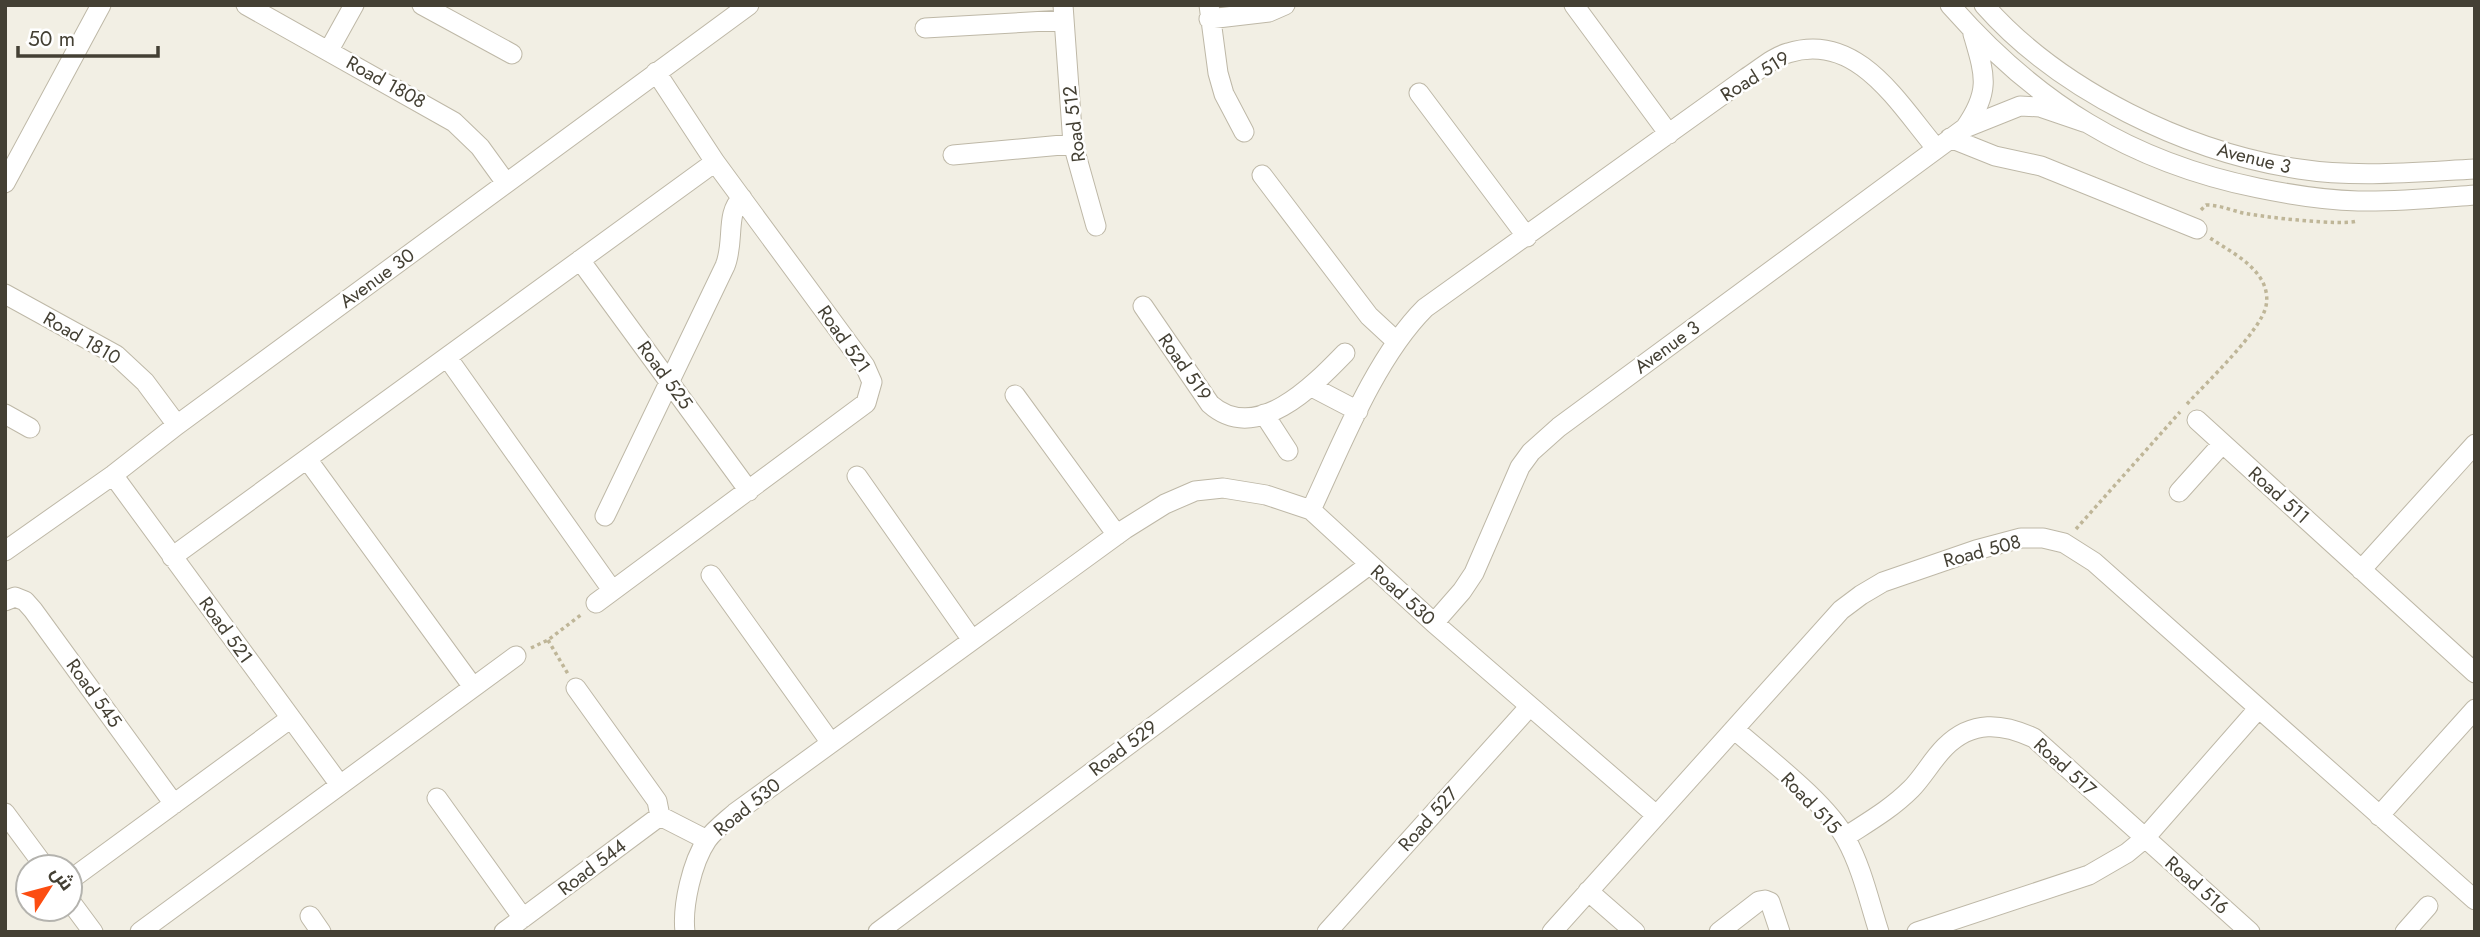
<svg xmlns="http://www.w3.org/2000/svg" width="2480" height="937" font-family="Jost,Cairo,sans-serif">
	<style>
		.lines { fill: none; stroke-linecap: round; stroke-linejoin: round }
		.minor-casing { stroke: #beb8a7; stroke-width: 21 }
		.path { stroke: #bfb698; stroke-width: 3.5; stroke-dasharray: 3.5 3.5; stroke-linecap: butt }
		.minor { stroke: #fff; stroke-width: 19 }
		.labels { text-anchor: middle; dominant-baseline: central; stroke-width: 5; stroke-linejoin: round; paint-order: stroke }
		.street-label { font-size: 19px; fill: #444034; stroke: #fff }
	</style>
	<rect width="100%" height="100%" fill="#f2efe4"/>
	<g class="lines">
		<defs>
			<path id="minor" d="M246 5 454 122 480 147 506 183
				M422 5 512 54
				M1063 5 1073 144 1096 226
				M1209 5 1218 73 1224 94 1244 132
				M1574 5 1669 134
				M1950 5C2036 103 2130 162 2258 188 2292 195 2324 200 2358 201 2397 202 2436 198 2475 195
				M1984 5C2060 91 2187 152 2299 169 2357 178 2417 172 2475 169
				M1209 19 1269 12 1285 5
				M925 28 1064 20
				M329 50 354 5
				M1419 93 1527 237
				M1965 128C1991 91 1985 75 1973 34
				M1950 138 1995 156 2041 166 2197 229
				M953 155 1073 144
				M1262 175 1369 316 1396 341
				M5 183 101 5
				M580 260 749 491
				M5 294 116 355 145 382 177 425
				M1143 306 1210 404C1256 445 1313 386 1345 353
				M447 357 612 590
				M1312 387 1358 411
				M1015 395 1117 535
				M5 414 30 428
				M1264 414 1288 451
				M2197 420 2475 673
				M307 459 473 687
				M113 475 340 785
				M857 476 972 640
				M2179 492 2222 444
				M1311 510C1341 446 1375 358 1425 308L1746 78C1759 70 1773 57 1788 53 1857 31 1898 103 1936 148
				M605 516 725 266C735 242 725 213 742 198
				M5 551 113 475 177 425 749 5
				M172 557 715 162
				M2361 570 2475 444
				M711 575 831 743
				M5 601 15 597 25 601 33 610 174 804
				M596 603 866 403 872 382 865 366 715 162 656 72
				M1434 623 1462 591 1474 573 1520 467 1531 452 1559 427 1965 128 2020 106 2040 107 2084 122
				M576 688 657 801 660 816
				M1734 729C1767 758 1826 802 1846 839 1862 868 1869 901 1879 932
				M437 798 523 918
				M5 813 45 867
				M2379 816 2475 709
				M1845 837C1868 822 1891 809 1911 789 1923 777 1932 760 1945 747 1972 720 2002 723 2034 738L2250 932
				M70 880 291 718
				M1588 891 1635 932
				M70 901 93 932
				M310 916 321 932
				M140 932 516 656
				M504 932 660 816 707 840
				M685 932C682 906 692 862 707 840 714 830 726 821 735 813L1125 529 1165 504 1195 491 1223 488 1266 495 1311 510 1434 623 1656 815
				M878 932 1369 565
				M1327 932 1530 706
				M1552 932 1841 610 1861 595 1883 582 1976 550 2021 538H2043L2064 543 2094 562 2475 900
				M1719 932 1759 901 1765 900 1770 902 1780 932
				M1917 932 2089 875 2127 853 2144 839 2258 709
				M2405 932 2428 906"/>
		</defs>
		<!-- minor casing -->
		<use href="#minor" class="minor-casing"/>
		<!-- path -->
		<path class="path" d="M2201 210 2206 205C2219 205 2231 210 2243 213 2262 217 2342 226 2357 221
			M2187 404C2206 383 2261 331 2266 306 2268 297 2266 287 2261 279 2250 261 2228 250 2210 238
			M2076 529 2180 412
			M548 640 568 674
			M531 648 548 640 582 614"/>
		<!-- minor -->
		<use href="#minor" class="minor"/>
	</g>
	<g class="labels">
		<!-- street labels -->
		<g class="street-label">
			<text transform="translate(1755 76) rotate(-32)">Road 519</text>
			<text transform="translate(386 82) rotate(29)">Road 1808</text>
			<text transform="translate(1074 124) rotate(-97)">Road 512</text>
			<text transform="translate(2254 158) rotate(14)">Avenue 3</text>
			<text transform="translate(377 278) rotate(-36)">Avenue 30</text>
			<text transform="translate(82 338) rotate(30)">Road 1810</text>
			<text transform="translate(844 339) rotate(55)">Road 521</text>
			<text transform="translate(1667 347) rotate(-36)">Avenue 3</text>
			<text transform="translate(1185 367) rotate(55)">Road 519</text>
			<text transform="translate(665 375) rotate(54)">Road 525</text>
			<text transform="translate(2279 495) rotate(42)">Road 511</text>
			<text transform="translate(1982 551) rotate(-15)">Road 508</text>
			<text transform="translate(1403 595) rotate(42)">Road 530</text>
			<text transform="translate(226 630) rotate(54)">Road 521</text>
			<text transform="translate(94 693) rotate(54)">Road 545</text>
			<text transform="translate(1123 748) rotate(-37)">Road 529</text>
			<text transform="translate(2065 767) rotate(42)">Road 517</text>
			<text transform="translate(1811 803) rotate(46)">Road 515</text>
			<text transform="translate(747 807) rotate(-39)">Road 530</text>
			<text transform="translate(1428 819) rotate(-48)">Road 527</text>
			<text transform="translate(592 867) rotate(-37)">Road 544</text>
			<text transform="translate(2197 885) rotate(41)">Road 516</text>
		</g>
	</g>
	<!-- border -->
	<rect width="2480" height="937" fill="none" stroke="#444034" stroke-width="14"/>
	<!-- north arrow -->
	<g transform="translate(49 888) rotate(54)"><circle r="33" fill="#ffffff" stroke="#b4b3ae" stroke-width="2"/>
	<path d="M0-5L12 26L0 18L-12 26Z" fill="#fc4d11"/>
	<text y="-10" font-size="19" font-weight="bold" text-anchor="middle" fill="#444034">ش</text>
	</g>
	<!-- scale -->
	<path d="M18 46v10h140v-10" fill="none" stroke="#444034" stroke-width="3.5"/>
	<text x="28" y="46" font-size="21" fill="#444034" stroke="#ffffff" stroke-width="5" paint-order="stroke">50 m</text>
</svg>
